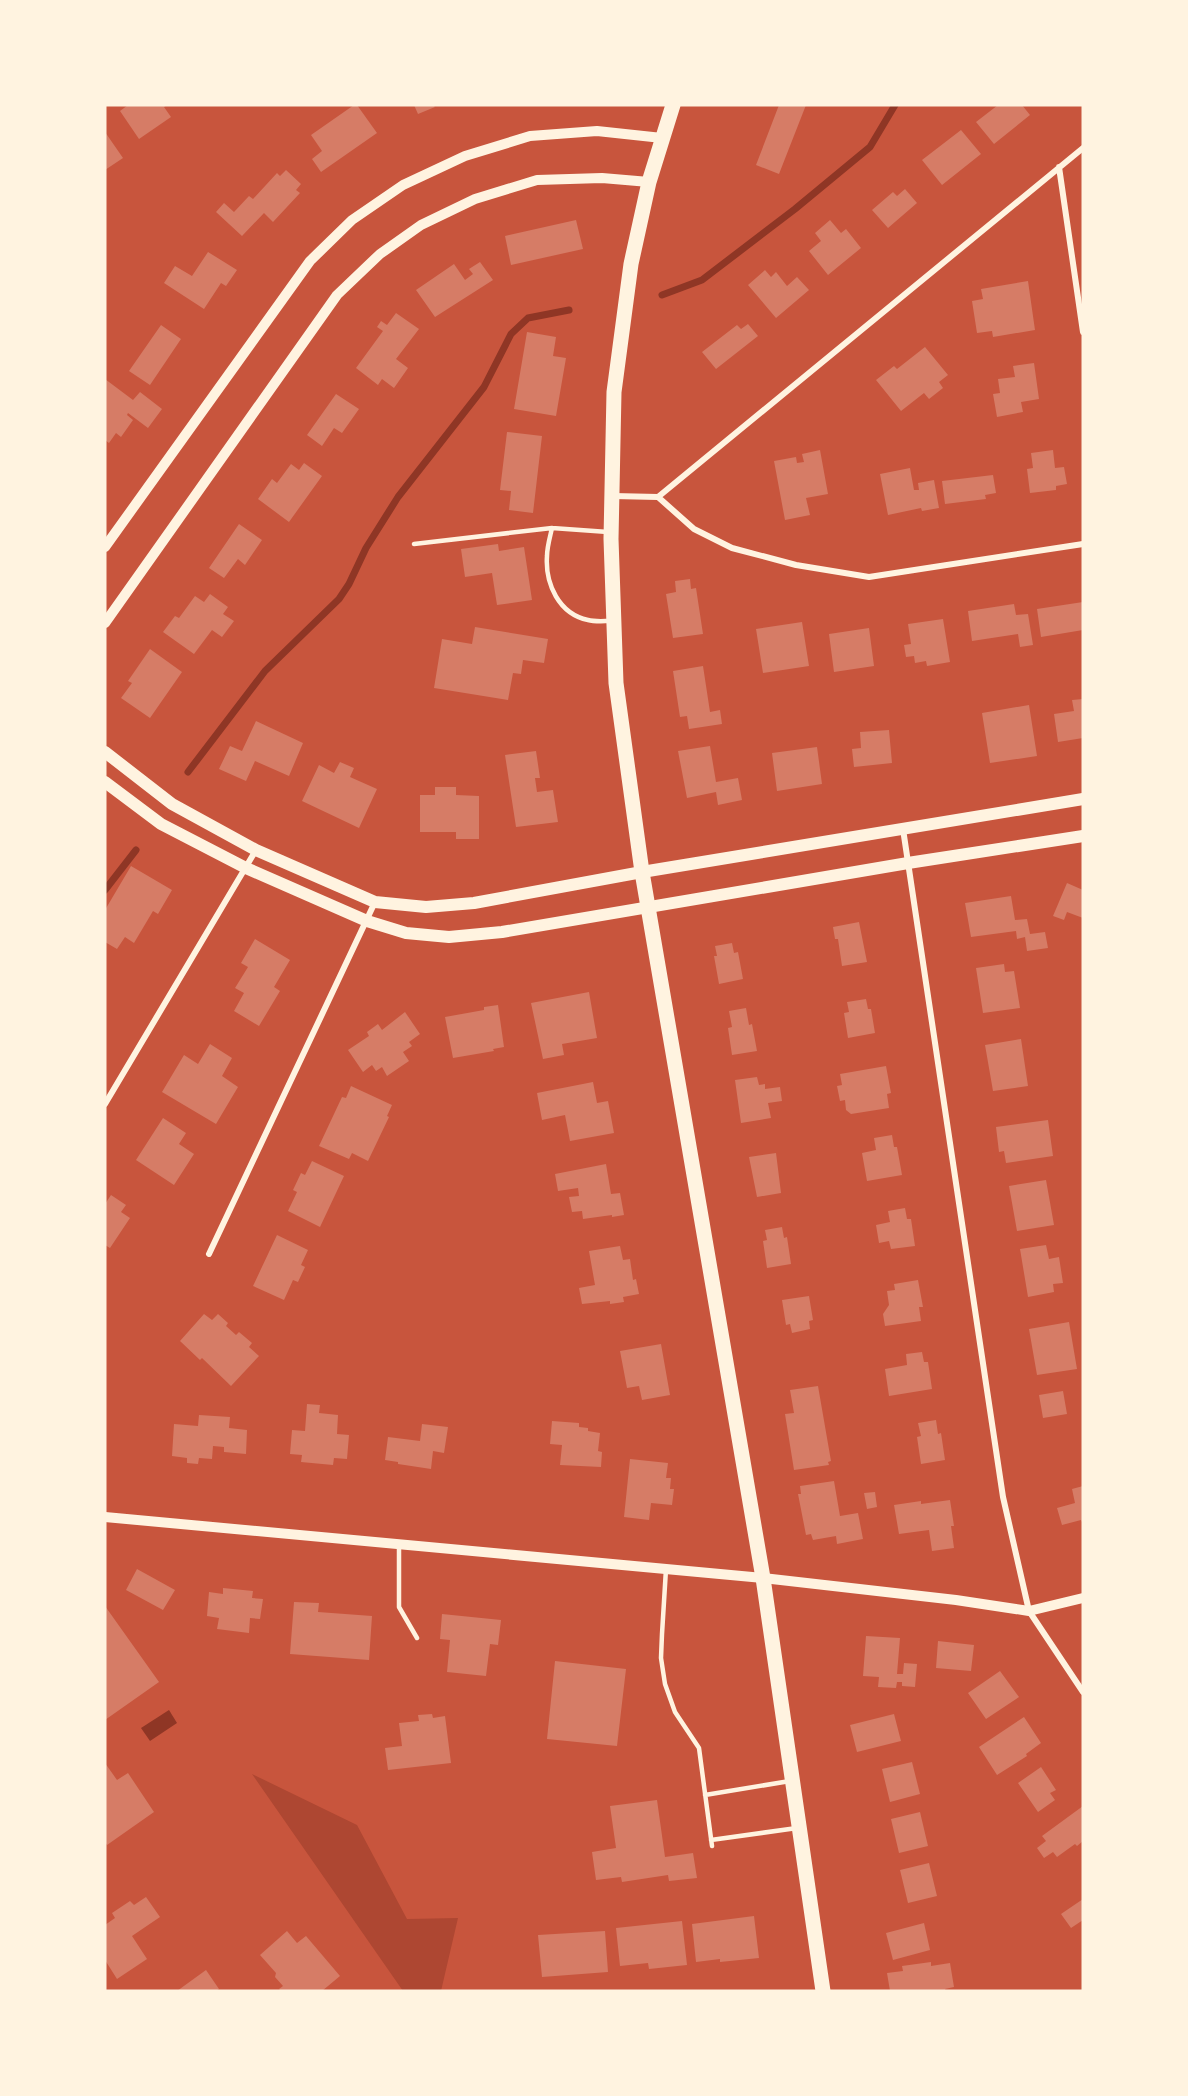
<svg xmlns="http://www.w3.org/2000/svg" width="1188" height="2096" font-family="Quicksand,sans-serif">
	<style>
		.green { fill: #ae4732 }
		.water { fill: #8f3625 }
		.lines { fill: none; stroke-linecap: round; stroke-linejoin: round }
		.stream { stroke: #8f3625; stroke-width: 7 }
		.building { fill: #d67c66 }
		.service { stroke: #fff3e0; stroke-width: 4.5 }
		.minor { stroke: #fff3e0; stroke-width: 6 }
		.tertiary { stroke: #fff3e0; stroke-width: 10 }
		.secondary { stroke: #fff3e0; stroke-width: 12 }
		.primary { stroke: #fff3e0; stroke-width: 15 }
	</style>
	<rect width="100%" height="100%" fill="#c8553d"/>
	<!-- green -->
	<path class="green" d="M252 1774 357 1825 407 1919 458 1918 441 1991H403Z"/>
	<!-- water -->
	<path class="water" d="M169 1710 177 1723 150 1741 141 1728Z"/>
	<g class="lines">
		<!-- stream -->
		<path class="stream" d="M662 295 702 280 795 209 870 147 895 105
			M188 772 265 671 339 599 349 584 366 548 398 497 484 387 511 334 528 318 569 310
			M105 890 136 850"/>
	</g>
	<!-- building -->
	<path class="building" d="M128 105H167L164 107 171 117 139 139 120 111Z
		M354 105H357L377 133 321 172 312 159 322 151 311 135Z
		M414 105H433L435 107 418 114Z
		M779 105H806L779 174 756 165Z
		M998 105H1022L1030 115 994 144 976 122Z
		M961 130 981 154 942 185 922 160Z
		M105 132 123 158 105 170Z
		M286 170 301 184 296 190 300 193 273 222 264 213 242 236 216 212 224 203 234 212 249 196 253 199 277 173 280 176Z
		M905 189 917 203 888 228 872 210 893 192 897 196Z
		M576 220 583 249 511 265 505 236Z
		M830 220 841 233 846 229 861 248 828 275 809 251 821 241 815 233Z
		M208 252 237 270 226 286 221 283 204 309 164 283 175 266 192 276Z
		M480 262 493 280 435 317 416 290 454 264 465 280 473 274 469 269Z
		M765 270 771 277 776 272 787 286 797 277 809 290 776 318 748 285Z
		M1028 281 1035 330 993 337 992 331 977 333 972 301 983 299 981 289Z
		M396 313 419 329 396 359 408 368 394 388 382 379 378 385 356 368 383 331 377 327 381 321 387 325Z
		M748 324 758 336 716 369 702 352 737 325 741 329Z
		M161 325 181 339 150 385 129 371Z
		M527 332 556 337 553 356 566 358 556 416 514 409Z
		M925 347 948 375 939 382 943 388 929 399 924 393 901 411 876 380 894 366 897 369Z
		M1034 363 1039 399 1021 402 1023 412 997 417 993 394 1000 393 998 379 1015 377 1013 366Z
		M105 379 133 400 140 392 162 409 148 428 128 413 127 415 133 420 121 437 116 433 109 443 105 440Z
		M336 394 359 409 342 433 334 428 322 446 307 435Z
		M507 432 542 436 533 513 509 510 511 491 500 490Z
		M820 450 828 494 806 498 810 515 785 520 774 461 796 457 797 463 804 462 802 454Z
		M1053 450 1055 468 1064 467 1067 484 1056 486V490L1030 493 1027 469 1033 468 1031 453Z
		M304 463 322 476 289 522 258 499 272 479 277 483 291 464 299 470Z
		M910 468 914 490H919L918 483 934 480 939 508 922 511 921 508 888 515 880 474Z
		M993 475 996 493 985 495 986 499 945 504 942 481Z
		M239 524 262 540 245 565 238 559 224 578 209 568Z
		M498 544 499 551 524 547 532 600 497 605 492 573 465 577 461 549Z
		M690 579 691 589 696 588 703 634 673 638 666 594 676 592 675 581Z
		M210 594 228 607 223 614 234 621 222 637 212 630 194 654 163 632 175 616 179 618 195 596 204 602Z
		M1083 602V630L1041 637 1037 609Z
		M1014 604 1016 615 1028 614 1033 645 1020 647 1018 634 972 641 968 611Z
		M943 619 950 662 927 666 926 661 915 663 914 656 906 657 904 645 911 644 908 624Z
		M802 622 809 666 763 673 756 629Z
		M475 627 548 639 544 663 523 660 521 674 513 673 508 700 434 688 442 639 472 644Z
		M869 628 874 666 834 672 829 634Z
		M150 649 182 672 150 718 121 698 132 683 128 681Z
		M703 666 710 712 720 710 722 724 689 729 687 716 680 717 673 671Z
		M1083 699V738L1058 742 1054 714 1074 711 1072 700Z
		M1029 705 1037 756 990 763 982 713Z
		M256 721 303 743 289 776 255 761 246 781 219 769 230 746 242 751Z
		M889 730 892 763 854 767 852 749 861 748 860 732Z
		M710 746 716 782 738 778 742 800 718 805 716 792 687 798 678 751Z
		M817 747 822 784 777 791 772 753Z
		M536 751 540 778H535L537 792 553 790 558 822 516 827 505 755Z
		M340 762 354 768 350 777 377 789 359 828 302 801 319 765 334 773Z
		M435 787H456V795L479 796V839H456V832H420V795H435Z
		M131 866 172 890 158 914 153 911 134 943 125 937 117 949 105 942V910Z
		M1067 883 1083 890V918L1067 912 1064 920 1053 916Z
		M1011 896 1015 920 1027 919 1030 934 1045 932 1048 948 1027 951 1025 937 1017 939 1016 931 971 937 965 903Z
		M859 922 867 962 842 966 838 939H835L833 927Z
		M255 939 290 960 274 987 280 991 259 1026 234 1011 244 993 235 988 248 967 241 963Z
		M732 943 734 953 738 952 743 979 719 984 714 956H717L715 946Z
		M1004 964 1005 972 1014 971 1020 1008 983 1013 976 968Z
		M589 992 597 1038 562 1044 564 1055 543 1059 531 1003Z
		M866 999 868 1009H871L875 1033 848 1038 844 1013 849 1012 847 1002Z
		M498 1005 504 1047 493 1049 494 1051 453 1058 445 1017 484 1010V1007Z
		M746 1008 749 1025 752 1024 757 1051 732 1055 728 1028 732 1027 729 1011Z
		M405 1012 420 1034 409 1042 412 1046 403 1052 409 1061 387 1076 382 1067 376 1071 372 1065 363 1072 348 1050 369 1036 367 1032 378 1024 382 1030Z
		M1021 1039 1028 1086 993 1091 985 1045Z
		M210 1044 232 1058 222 1076 238 1087 216 1124 162 1092 184 1055 198 1064Z
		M886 1066 891 1093 887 1094 889 1108 851 1114 846 1110 845 1100 840 1101 837 1086 842 1085 840 1074Z
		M757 1077 759 1085 765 1084V1089L780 1087 782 1101 768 1103 771 1118 741 1123 735 1080Z
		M593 1082 597 1103 608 1101 614 1133 570 1141 565 1115 542 1120 537 1093Z
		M351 1086 392 1105 387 1116 389 1117 368 1161 352 1153 349 1159 319 1146 342 1097 346 1098Z
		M163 1118 186 1133 179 1144 194 1154 174 1185 136 1160Z
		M1048 1120 1053 1156 1006 1163 1004 1151 999 1152 996 1127Z
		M892 1135 894 1147H897L902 1175 867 1181 862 1153 876 1150 874 1138Z
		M776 1153 781 1193 757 1197 749 1157Z
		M312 1161 344 1176 320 1227 288 1211 297 1192 293 1190 301 1173 305 1175Z
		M606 1164 611 1194 620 1193 624 1215 612 1217V1215L583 1219 582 1211 572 1212 569 1197 579 1196 578 1188 558 1191 555 1174Z
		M1046 1180 1054 1225 1017 1231 1009 1186Z
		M111 1195 126 1205 121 1212 130 1218 110 1248 105 1245V1204Z
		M905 1208 907 1219H911L915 1246 891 1249 889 1241 879 1243 876 1225 890 1222 888 1211Z
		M782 1227 784 1238 787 1237 791 1264 767 1268 763 1241 767 1240 765 1230Z
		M277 1235 308 1250 301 1265 305 1267 298 1282 293 1280 284 1300 253 1286Z
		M1046 1245 1049 1259 1059 1257 1063 1283 1053 1284 1054 1292 1028 1297 1020 1249Z
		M620 1246 623 1260 630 1259 633 1280 636 1279 639 1294 623 1297 624 1302 610 1304V1301L582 1304 579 1288 595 1285 589 1251Z
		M918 1280 923 1307H919L921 1321 885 1326 883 1314 889 1305 887 1291 895 1290 894 1284Z
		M809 1296 813 1320 809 1321 810 1329 792 1333 790 1324 786 1325 782 1300Z
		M204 1314 212 1320 218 1314 228 1323 226 1326 236 1335 239 1332 252 1343 249 1347 259 1356 231 1386 202 1358 200 1360 180 1341Z
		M1069 1322 1077 1369 1037 1375 1029 1329Z
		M661 1344 670 1395 642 1400 639 1386 627 1388 620 1351Z
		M922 1352 924 1362H928L932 1389 889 1396 885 1369 907 1365 906 1354Z
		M818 1386 831 1461 828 1462 829 1465 794 1470 785 1414 794 1413 790 1390Z
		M1063 1391 1067 1414 1043 1418 1039 1395Z
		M307 1404 320 1405 319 1413 338 1415 337 1434 349 1435 347 1459 334 1458 333 1465 301 1462 302 1455 290 1454 292 1430 305 1431Z
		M199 1415 230 1417 229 1428 247 1430 246 1454 224 1452V1447L213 1446 212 1459 199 1458 198 1464 187 1463V1458L172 1456 174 1424 198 1426Z
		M936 1420 938 1434 941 1433 945 1460 921 1464 917 1437 921 1436 918 1423Z
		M552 1421 579 1423V1427L588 1428V1431L600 1433 598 1451 602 1452 601 1467 560 1465 562 1445 550 1444Z
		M422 1424 448 1427 444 1453 433 1451 431 1469 398 1464V1462L385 1460 388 1437 420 1441Z
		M630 1459 668 1463 666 1478H671L670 1489H674L672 1505 651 1503 649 1520 624 1517Z
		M834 1481 840 1516 858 1513 863 1539 837 1544 836 1536 813 1540 811 1534 806 1535 798 1494H801L800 1486Z
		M1083 1486V1524L1081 1520 1062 1525 1057 1508 1075 1503 1072 1489Z
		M875 1492 877 1507 867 1509 864 1493Z
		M950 1500 954 1526H951L954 1548 932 1551 929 1530 899 1534 894 1505 921 1501V1504Z
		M137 1569 175 1590 163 1610 126 1590Z
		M223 1588 253 1591 252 1598 263 1599 260 1619 250 1618 249 1633 217 1629 219 1618 207 1616 209 1592 223 1594Z
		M294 1602 319 1603 318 1612 372 1616 369 1660 290 1654Z
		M105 1606 159 1682 105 1720Z
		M442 1614 501 1620 498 1645 490 1644 486 1676 447 1672 450 1640 440 1639Z
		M866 1636 900 1638 897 1674H903L904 1663 917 1664 915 1687 902 1686V1682H897L896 1688 878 1687 879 1677 863 1676Z
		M938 1641 974 1645 971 1671 936 1668Z
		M555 1661 626 1669 617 1746 547 1739Z
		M1000 1671 1019 1697 986 1719 968 1693Z
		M432 1714 433 1718 445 1716 451 1763 388 1770 385 1748 402 1746 399 1723 419 1721 418 1715Z
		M894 1714 901 1741 857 1752 850 1725Z
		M1024 1717 1041 1743 1026 1754 1027 1756 997 1775 979 1747Z
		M912 1762 920 1794 890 1802 882 1769Z
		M105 1763 117 1780 128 1773 154 1812 107 1845 105 1842Z
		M1041 1767 1056 1790 1050 1793 1055 1800 1038 1812 1018 1783Z
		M657 1800 665 1857 693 1853 697 1878 669 1881 668 1875 622 1882 621 1877 596 1880 592 1852 616 1848 610 1806Z
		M1083 1806V1841L1077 1846 1075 1844 1057 1857 1053 1852 1044 1858 1037 1848 1046 1841 1042 1836Z
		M920 1812 928 1846 899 1853 891 1819Z
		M929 1863 937 1896 908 1903 900 1870Z
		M146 1897 160 1917 132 1936 147 1959 117 1979 105 1960V1925L115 1918 112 1913 130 1901 134 1905Z
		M1083 1899V1920L1071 1928 1061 1914Z
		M754 1916 759 1958 720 1962V1959L696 1962 692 1924Z
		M682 1921 687 1965 649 1969 648 1963 620 1966 616 1928Z
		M924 1923 930 1950 893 1960 886 1933Z
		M287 1931 297 1943 306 1936 340 1976 322 1991H281L279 1989 283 1986 275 1977 276 1973 260 1955Z
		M605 1931 608 1972 542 1977 538 1935Z
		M931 1962V1966L950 1963 954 1987 945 1989 946 1991H890L887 1973 903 1971 902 1966Z
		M206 1970 219 1989 216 1991H177Z"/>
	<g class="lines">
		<!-- service -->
		<path class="service" d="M552 528C550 537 547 547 547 556 545 584 559 614 588 620 595 622 604 621 611 621
			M414 544 552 528 608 532
			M399 1544V1607L417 1638
			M666 1569 662 1634 661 1658 665 1684 675 1712 699 1748 712 1846
			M705 1795 790 1781
			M711 1840 797 1828"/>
		<!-- minor -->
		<path class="minor" d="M1059 167 1083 332
			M613 496 658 497 1083 148
			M658 497 694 529 732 548 796 565 869 577 1083 544
			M903 829 1003 1497 1029 1611 1083 1692
			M105 1104 256 850
			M209 1254 375 902"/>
		<!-- tertiary -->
		<path class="tertiary" d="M105 547 310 261 352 220 403 185 465 156 530 136 597 131 662 138
			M105 623 337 295 380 254 421 225 475 199 537 180 602 178 649 182
			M105 1517 763 1578 956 1600 1029 1611 1083 1598"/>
		<!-- secondary -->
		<path class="secondary" d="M105 752 172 804 256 850 375 902 426 907 474 903 642 872 1083 799
			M105 782 161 824 246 868 367 921 406 933 449 937 502 932 908 863 1083 836"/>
		<!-- primary -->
		<path class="primary" d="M673 105 649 182 631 264 614 392 611 539 616 683 642 872 763 1578 823 1991"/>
	</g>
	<!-- border -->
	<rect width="1188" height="2096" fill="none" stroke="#fff3e0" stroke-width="213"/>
</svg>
